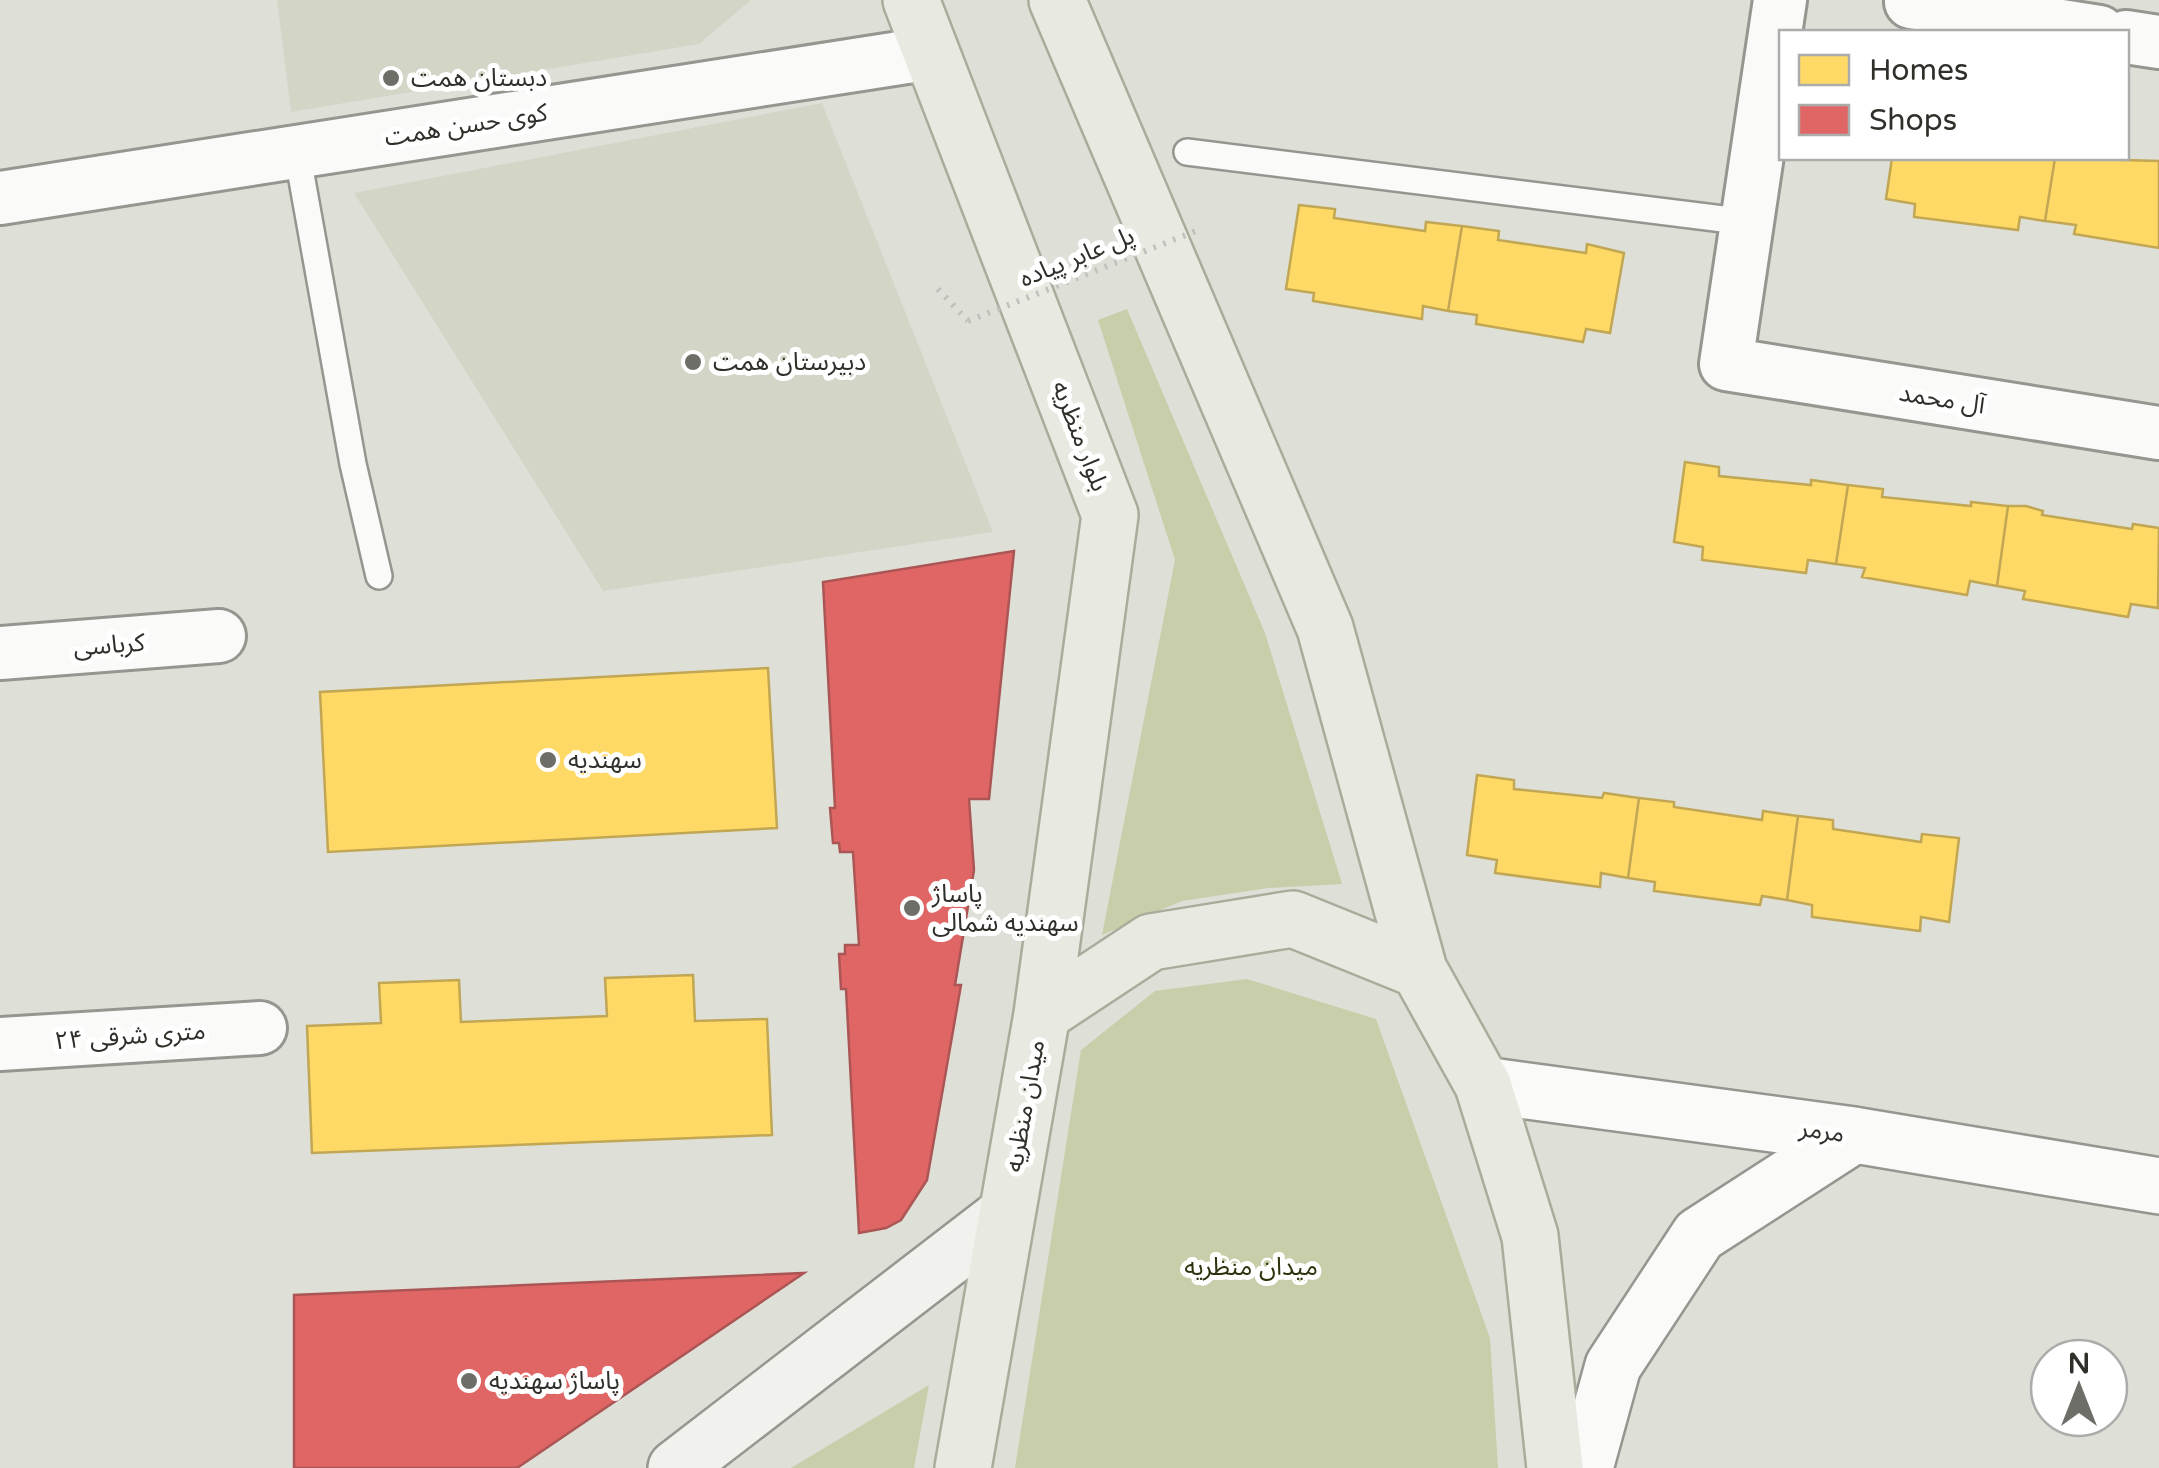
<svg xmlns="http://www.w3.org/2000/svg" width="2159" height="1468" font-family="'Varela Round','Noto Sans Arabic',sans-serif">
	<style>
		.built { fill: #d3d6c7 }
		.green { fill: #c7cea9 }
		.homes { fill: #ffd966; stroke: #c1a654; stroke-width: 2.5 }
		.shops { fill: #e06666; stroke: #ab5654; stroke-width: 2.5 }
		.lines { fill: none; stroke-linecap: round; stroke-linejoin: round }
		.service-casing { stroke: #94968f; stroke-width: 30 }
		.minor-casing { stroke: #94968f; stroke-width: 58 }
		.tertiary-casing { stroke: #94968f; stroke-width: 60 }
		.secondary-casing { stroke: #94968f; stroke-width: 60 }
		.primary-casing { stroke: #a9ac9a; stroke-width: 60 }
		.path { stroke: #c0c0be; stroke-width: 6; stroke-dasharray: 2.5 8; stroke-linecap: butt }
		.service { stroke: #fafaf9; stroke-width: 25 }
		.minor { stroke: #fafaf9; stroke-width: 52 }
		.tertiary { stroke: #fafaf9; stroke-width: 55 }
		.secondary { stroke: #f1f2ed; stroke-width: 55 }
		.primary { stroke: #e8e9e1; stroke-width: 55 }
		.path-bridge { stroke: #c0c0be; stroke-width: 6; stroke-dasharray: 2.5 8; stroke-linecap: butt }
		.poi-dot { fill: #6c6e67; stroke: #fff; stroke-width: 4 }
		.labels { text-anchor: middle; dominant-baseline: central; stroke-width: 10; stroke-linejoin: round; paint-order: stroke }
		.poi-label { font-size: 25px; fill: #2f302a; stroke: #fff; text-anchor: start }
		.street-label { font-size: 25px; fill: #2f302a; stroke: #fff }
		.park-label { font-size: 25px; fill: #2e320c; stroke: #fff }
	</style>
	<rect width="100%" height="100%" fill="#dee0d8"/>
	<!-- built -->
	<path class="built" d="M277 0H751L699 44 291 112Z
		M822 103 993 532 603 591 354 193Z"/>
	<!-- green -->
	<path class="green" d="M1127 309 1265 633 1342 884 1268 888 1182 901 1102 935 1175 560 1098 320Z
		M1247 979 1376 1019 1490 1338 1498 1468H1015L1081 1050 1155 991Z
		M929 1385 914 1468H791Z"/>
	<!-- homes -->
	<path class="homes" d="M1892 158H2055L2045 221 2020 217 2018 230 1914 217 1915 204 1886 199Z
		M2055 158 2159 161V248L2074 234 2076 225 2045 221Z
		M1299 205 1335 209 1334 218 1425 231 1426 222 1462 226 1448 311 1423 306 1422 319 1313 301 1314 293 1286 289Z
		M1462 226 1499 231 1498 240 1586 253 1587 244 1624 253 1610 333 1586 329 1583 342 1476 324 1477 315 1448 311Z
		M1685 462 1719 467V476L1811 485V480L1848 485 1836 564 1808 560 1806 573 1702 560 1703 547 1674 542Z
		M1848 485 1883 489 1882 497 1971 506V502L2008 506 1997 586 1970 581 1967 595 1862 577 1865 568 1836 564Z
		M2008 506H2026L2043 511 2042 515 2132 529 2133 524 2159 528 2158 608 2131 604 2128 617 2023 599 2025 591 1997 586Z
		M768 668 777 828 328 852 320 692Z
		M1477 775 1514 780V789L1602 798 1604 793 1639 798 1628 878 1601 873 1600 887 1495 873 1497 860 1467 855Z
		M1639 798 1674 802V807L1762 820 1763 811 1798 816 1787 900 1762 896 1760 905 1654 891 1655 882 1628 878Z
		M1798 816 1833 820V829L1921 842 1922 834 1959 838 1949 922 1921 917 1920 931 1812 917V905L1787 900Z
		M693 975 695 1021 767 1019 772 1135 312 1153 307 1026 381 1023 379 983 459 980 461 1022 607 1016 605 978Z"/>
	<!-- shops -->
	<path class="shops" d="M1014 551 989 799H969L974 870 955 985H961L927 1180 901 1220 886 1228 859 1233 846 989H841L839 954H845V945H859L853 852H840L839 843H833L830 808H835L823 582Z
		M804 1273 517 1468H294V1295Z"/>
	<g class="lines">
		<defs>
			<path id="service" d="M297 152 353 464 379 576
				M1187 152 1747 222"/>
			<path id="minor" d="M1780 0 1726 364 2159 433
				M1911 2 2099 32
				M2126 37 2159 42
				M0 198 932 53
				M0 653 219 636
				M0 1044 260 1028"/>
			<path id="tertiary" d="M1483 1085 1854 1135 2159 1186
				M1585 1468 1613 1366 1699 1235 1854 1135"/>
			<path id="secondary" d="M676 1468 1006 1214"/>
			<path id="primary" d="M911 0 1110 515 1042 1014 963 1468
				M1057 0 1325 628 1419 970
				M1042 1014 1151 942 1293 919 1419 970 1483 1085 1530 1236 1555 1468"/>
		</defs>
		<!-- service casing -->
		<use href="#service" class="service-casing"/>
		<!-- minor casing -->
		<use href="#minor" class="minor-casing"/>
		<!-- tertiary casing -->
		<use href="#tertiary" class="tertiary-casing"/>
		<!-- secondary casing -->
		<use href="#secondary" class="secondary-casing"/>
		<!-- primary casing -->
		<use href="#primary" class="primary-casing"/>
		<!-- path -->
		<path class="path" d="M938 289 968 321"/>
		<!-- service -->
		<use href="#service" class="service"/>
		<!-- minor -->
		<use href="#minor" class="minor"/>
		<!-- tertiary -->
		<use href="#tertiary" class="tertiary"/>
		<!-- secondary -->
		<use href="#secondary" class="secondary"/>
		<!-- primary -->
		<use href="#primary" class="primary"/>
		<!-- path-bridge -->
		<path class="path-bridge" d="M968 321 1201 229"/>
	</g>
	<!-- markers -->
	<g class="poi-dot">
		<circle cx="391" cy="78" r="10"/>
		<circle cx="693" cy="362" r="10"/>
		<circle cx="548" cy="760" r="10"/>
		<circle cx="912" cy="908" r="10"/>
		<circle cx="469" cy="1381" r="10"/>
	</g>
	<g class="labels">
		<!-- poi labels -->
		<g class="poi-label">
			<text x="411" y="78">دبستان همت</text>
			<text x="713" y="362">دبیرستان همت</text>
			<text x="568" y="760">سهندیه</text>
			<text x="932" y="894">پاساژ<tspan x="932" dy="29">سهندیه شمالی</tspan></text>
			<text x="489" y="1381">پاساژ سهندیه</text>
		</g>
		<!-- street labels -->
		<g class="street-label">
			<text transform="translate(466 125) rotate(-9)">کوی حسن همت</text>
			<text transform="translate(1077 257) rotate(-22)">پل عابر پیاده</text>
			<text transform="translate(1942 399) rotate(9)">آل محمد</text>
			<text transform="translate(1080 436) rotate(69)">بلوار منظریه</text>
			<text transform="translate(109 645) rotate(-4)">کرباسی</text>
			<text transform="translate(130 1036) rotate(-4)">۲۴ متری شرقی</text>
			<text transform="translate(1025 1106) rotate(-80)">ميدان منظریه</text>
			<text transform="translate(1822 1131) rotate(8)">مرمر</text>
		</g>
		<!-- park labels -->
		<g class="park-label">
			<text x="1251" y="1267">میدان منظریه</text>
		</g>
	</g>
	<!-- legend -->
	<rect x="1779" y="30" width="350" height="130" fill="#ffffff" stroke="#acacaa" stroke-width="2.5"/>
	<rect x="1799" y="55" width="50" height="30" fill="#ffd966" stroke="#acacaa" stroke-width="2.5"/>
	<text x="1869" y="80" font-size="30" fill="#2f302a">Homes</text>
	<rect x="1799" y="105" width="50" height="30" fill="#e06666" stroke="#acacaa" stroke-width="2.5"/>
	<text x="1869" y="130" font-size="30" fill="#2f302a">Shops</text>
	<!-- north arrow -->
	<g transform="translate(2079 1388)"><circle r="48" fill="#ffffff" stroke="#acacaa" stroke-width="2.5"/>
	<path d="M0-8L18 38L0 25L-18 38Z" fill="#6c6e67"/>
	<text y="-15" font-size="28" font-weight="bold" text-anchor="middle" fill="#2f302a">N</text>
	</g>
</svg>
